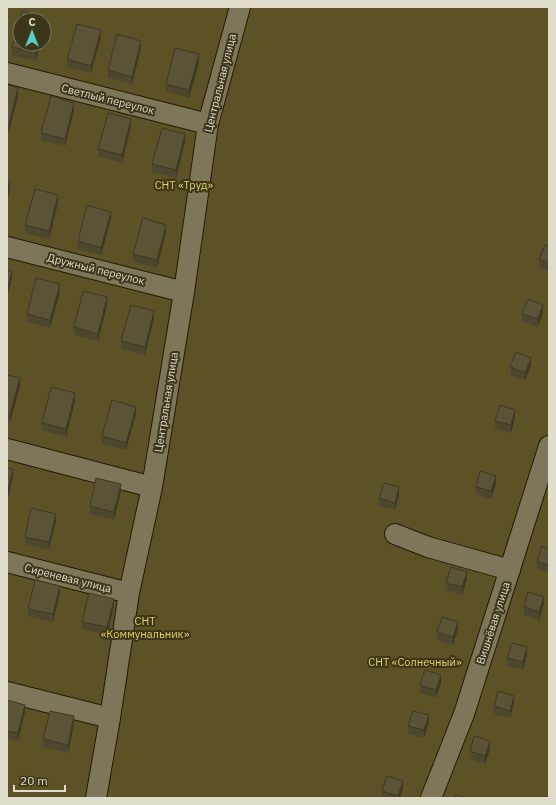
<svg xmlns="http://www.w3.org/2000/svg" width="556" height="805" font-family="'IBM Plex Sans',sans-serif">
	<style>
		.green { fill: #5c5225; fill-rule: evenodd }
		.lines { fill: none; stroke-linecap: round; stroke-linejoin: round }
		.street-casing { stroke: #231c02; stroke-width: 22 }
		.street { stroke: #7d7659; stroke-width: 20 }
		.wall { fill: #4d472e }
		.shaded-wall { fill: #3f3a26 }
		.building { fill: #5a5336; stroke: #3f3a26 }
		.labels { text-anchor: middle; dominant-baseline: central; stroke-width: 4; stroke-linejoin: round; paint-order: stroke }
		.street-label { font-size: 11px; fill: #e1ddcd; stroke: #3b3519 }
		.park-label { font-size: 11px; fill: #ecd368; stroke: #3b3519 }
	</style>
	<rect width="100%" height="100%" fill="#3b3519"/>
	<!-- green -->
	<path class="green" d="M7 7H549V798H7ZM20 20H44V44H20Z"/>
	<g class="lines">
		<defs>
			<path id="street" d="M7 73 208 124
				M7 247 184 292
				M7 449 152 487
				M395 534 428 547 510 570
				M7 562 129 593
				M7 692 110 718
				M96 798 110 718 129 593 152 487 184 292 208 124 240 7
				M431 798 464 714 549 446"/>
		</defs>
		<!-- street casing -->
		<use href="#street" class="street-casing"/>
		<!-- street -->
		<use href="#street" class="street"/>
	</g>
	<!-- wall -->
	<path class="wall" d="M45 25 36 61 12 55V47Z
		M101 37 91 73 67 67V59Z
		M141 48 132 84 108 78V70Z
		M199 62 189 98 166 91V84Z
		M7 85 18 96 9 132 7 131Z
		M74 110 65 146 41 140V133Z
		M131 127 122 163 98 156V149Z
		M185 142 176 178 152 172V164Z
		M58 203 49 239 25 233V225Z
		M111 219 101 255 78 249V241Z
		M166 232 157 268 133 262V254Z
		M549 246V271L539 267V259Z
		M60 292 50 328 27 322V314Z
		M107 305 98 341 74 335V327Z
		M543 312 538 327 522 321V314Z
		M154 319 145 355 121 349V341Z
		M531 366 525 380 510 375V367Z
		M7 375 20 386 10 422 7 421Z
		M75 401 66 437 42 430V423Z
		M136 414 126 450 102 444V436Z
		M515 417 511 433 495 428V421Z
		M496 484 491 499 476 494V487Z
		M121 491 114 520 90 514V506Z
		M399 495 395 510 379 506V498Z
		M56 521 49 550 25 544V537Z
		M549 549V573L537 569V562Z
		M467 579 462 595 446 590V583Z
		M60 593 53 622 28 616V609Z
		M544 604 539 620 524 615V607Z
		M114 607 107 635 82 629V622Z
		M458 629 453 645 437 640V632Z
		M527 655 523 670 507 666V658Z
		M441 683 436 698 420 693V685Z
		M7 700 25 712 18 741 7 738Z
		M514 703 510 718 494 714V706Z
		M429 723 424 738 408 734V726Z
		M74 724 68 753 43 747V739Z
		M490 749 485 764 470 759V751Z
		M403 789 400 798H382V791Z"/>
	<!-- shaded-wall -->
	<path class="shaded-wall" d="M45 17V25L44 31V23Z
		M101 30V37L91 73V66Z
		M141 41V48L132 84V77Z
		M38 44H40L36 61V53Z
		M199 54V62L189 98V90Z
		M18 88V96L9 132V124Z
		M74 103V110L65 146V139Z
		M131 119V127L122 163V155Z
		M185 134V142L176 178V170Z
		M10 181V189L7 200V192Z
		M58 195V203L49 239V231Z
		M111 212V219L101 255V248Z
		M166 225V232L157 268V260Z
		M12 271V279L7 297V290Z
		M60 284V292L50 328V320Z
		M107 297V305L98 341V334Z
		M543 305V312L538 327V319Z
		M154 311V319L145 355V347Z
		M531 358V366L525 380V373Z
		M20 378V386L10 422V414Z
		M75 393V401L66 437V429Z
		M136 407V414L126 450V443Z
		M515 410V417L511 433V425Z
		M13 469V477L7 503V495Z
		M496 476V484L491 499V491Z
		M121 484V491L114 520V512Z
		M399 487V495L395 510V503Z
		M56 514V521L49 550V542Z
		M467 572V579L462 595V587Z
		M60 586V593L53 622V614Z
		M544 597V604L539 620V612Z
		M114 599V607L107 635V627Z
		M458 622V629L453 645V637Z
		M527 647V655L523 670V662Z
		M441 675V683L436 698V690Z
		M514 696V703L510 718V711Z
		M25 705V712L18 741V733Z
		M429 715V723L424 738V730Z
		M74 716V724L68 753V745Z
		M490 741V749L485 764V756Z
		M403 781V789L400 798H398Z"/>
	<!-- building -->
	<path class="building" d="M22 11 45 17 44 23V20H20V44H38L36 53 12 47Z
		M77 24 101 30 91 66 67 59Z
		M117 34 141 41 132 77 108 70Z
		M175 48 199 54 189 90 166 84Z
		M7 85 18 88 9 124H7Z
		M51 96 74 103 65 139 41 133Z
		M108 113 131 119 122 155 98 149Z
		M162 128 185 134 176 170 152 164Z
		M7 180 10 181 7 192Z
		M35 189 58 195 49 231 25 225Z
		M87 205 111 212 101 248 78 241Z
		M143 218 166 225 157 260 133 254Z
		M545 245 549 246V263L539 259Z
		M7 270 12 271 7 290Z
		M36 278 60 284 50 320 27 314Z
		M83 291 107 297 98 334 74 327Z
		M528 299 543 305 538 319 522 314Z
		M131 305 154 311 145 347 121 341Z
		M516 352 531 358 525 373 510 367Z
		M7 375 20 378 10 414H7Z
		M51 387 75 393 66 429 42 423Z
		M112 400 136 407 126 443 102 436Z
		M500 405 515 410 511 425 495 421Z
		M7 468 13 469 7 495Z
		M480 471 496 476 491 491 476 487Z
		M96 478 121 484 114 512 90 506Z
		M384 483 399 487 395 503 379 498Z
		M31 508 56 514 49 542 25 537Z
		M542 546 549 549V565L537 562Z
		M451 567 467 572 462 587 446 583Z
		M35 580 60 586 53 614 28 609Z
		M528 592 544 597 539 612 524 607Z
		M89 593 114 599 107 627 82 622Z
		M442 617 458 622 453 637 437 632Z
		M512 643 527 647 523 662 507 658Z
		M425 670 441 675 436 690 420 685Z
		M498 691 514 696 510 711 494 706Z
		M7 700 25 705 18 733 7 731Z
		M50 711 74 716 68 745 43 739Z
		M413 711 429 715 424 730 408 726Z
		M474 736 490 741 485 756 470 751Z
		M387 776 403 781 398 796 382 791Z
		M455 795 466 798H454Z"/>
	<g class="labels">
		<!-- street labels -->
		<g class="street-label">
			<text transform="translate(220 83) rotate(-76)">Центральная улица</text>
			<text transform="translate(108 99) rotate(14)">Светлый переулок</text>
			<text transform="translate(96 269) rotate(14)">Дружный переулок</text>
			<text transform="translate(166 402) rotate(-81)">Центральная улица</text>
			<text transform="translate(68 578) rotate(14)">Сиреневая улица</text>
			<text transform="translate(493 623) rotate(-72)">Вишнёвая улица</text>
		</g>
		<!-- park labels -->
		<g class="park-label">
			<text x="184" y="185">СНТ «Труд»</text>
			<text x="145" y="621">СНТ<tspan x="145" dy="13">«Коммунальник»</tspan></text>
			<text x="415" y="662">СНТ «Солнечный»</text>
		</g>
	</g>
	<!-- border -->
	<rect width="556" height="805" fill="none" stroke="#e1ddcd" stroke-width="16"/>
	<!-- north arrow -->
	<g transform="translate(32 32)"><circle r="19" fill="#3b3519" stroke="#7d7861"/>
	<path d="M0-3L7 15L0 10L-7 15Z" fill="#57cec1"/>
	<text y="-6" font-size="11" font-weight="bold" text-anchor="middle" fill="#e1ddcd">С</text>
	</g>
	<!-- scale -->
	<path d="M14 785v6h51v-6" fill="none" stroke="#e1ddcd" stroke-width="2"/>
	<text x="20" y="785" font-size="12" fill="#e1ddcd" stroke="#3b3519" stroke-width="3" paint-order="stroke">20 m</text>
</svg>
